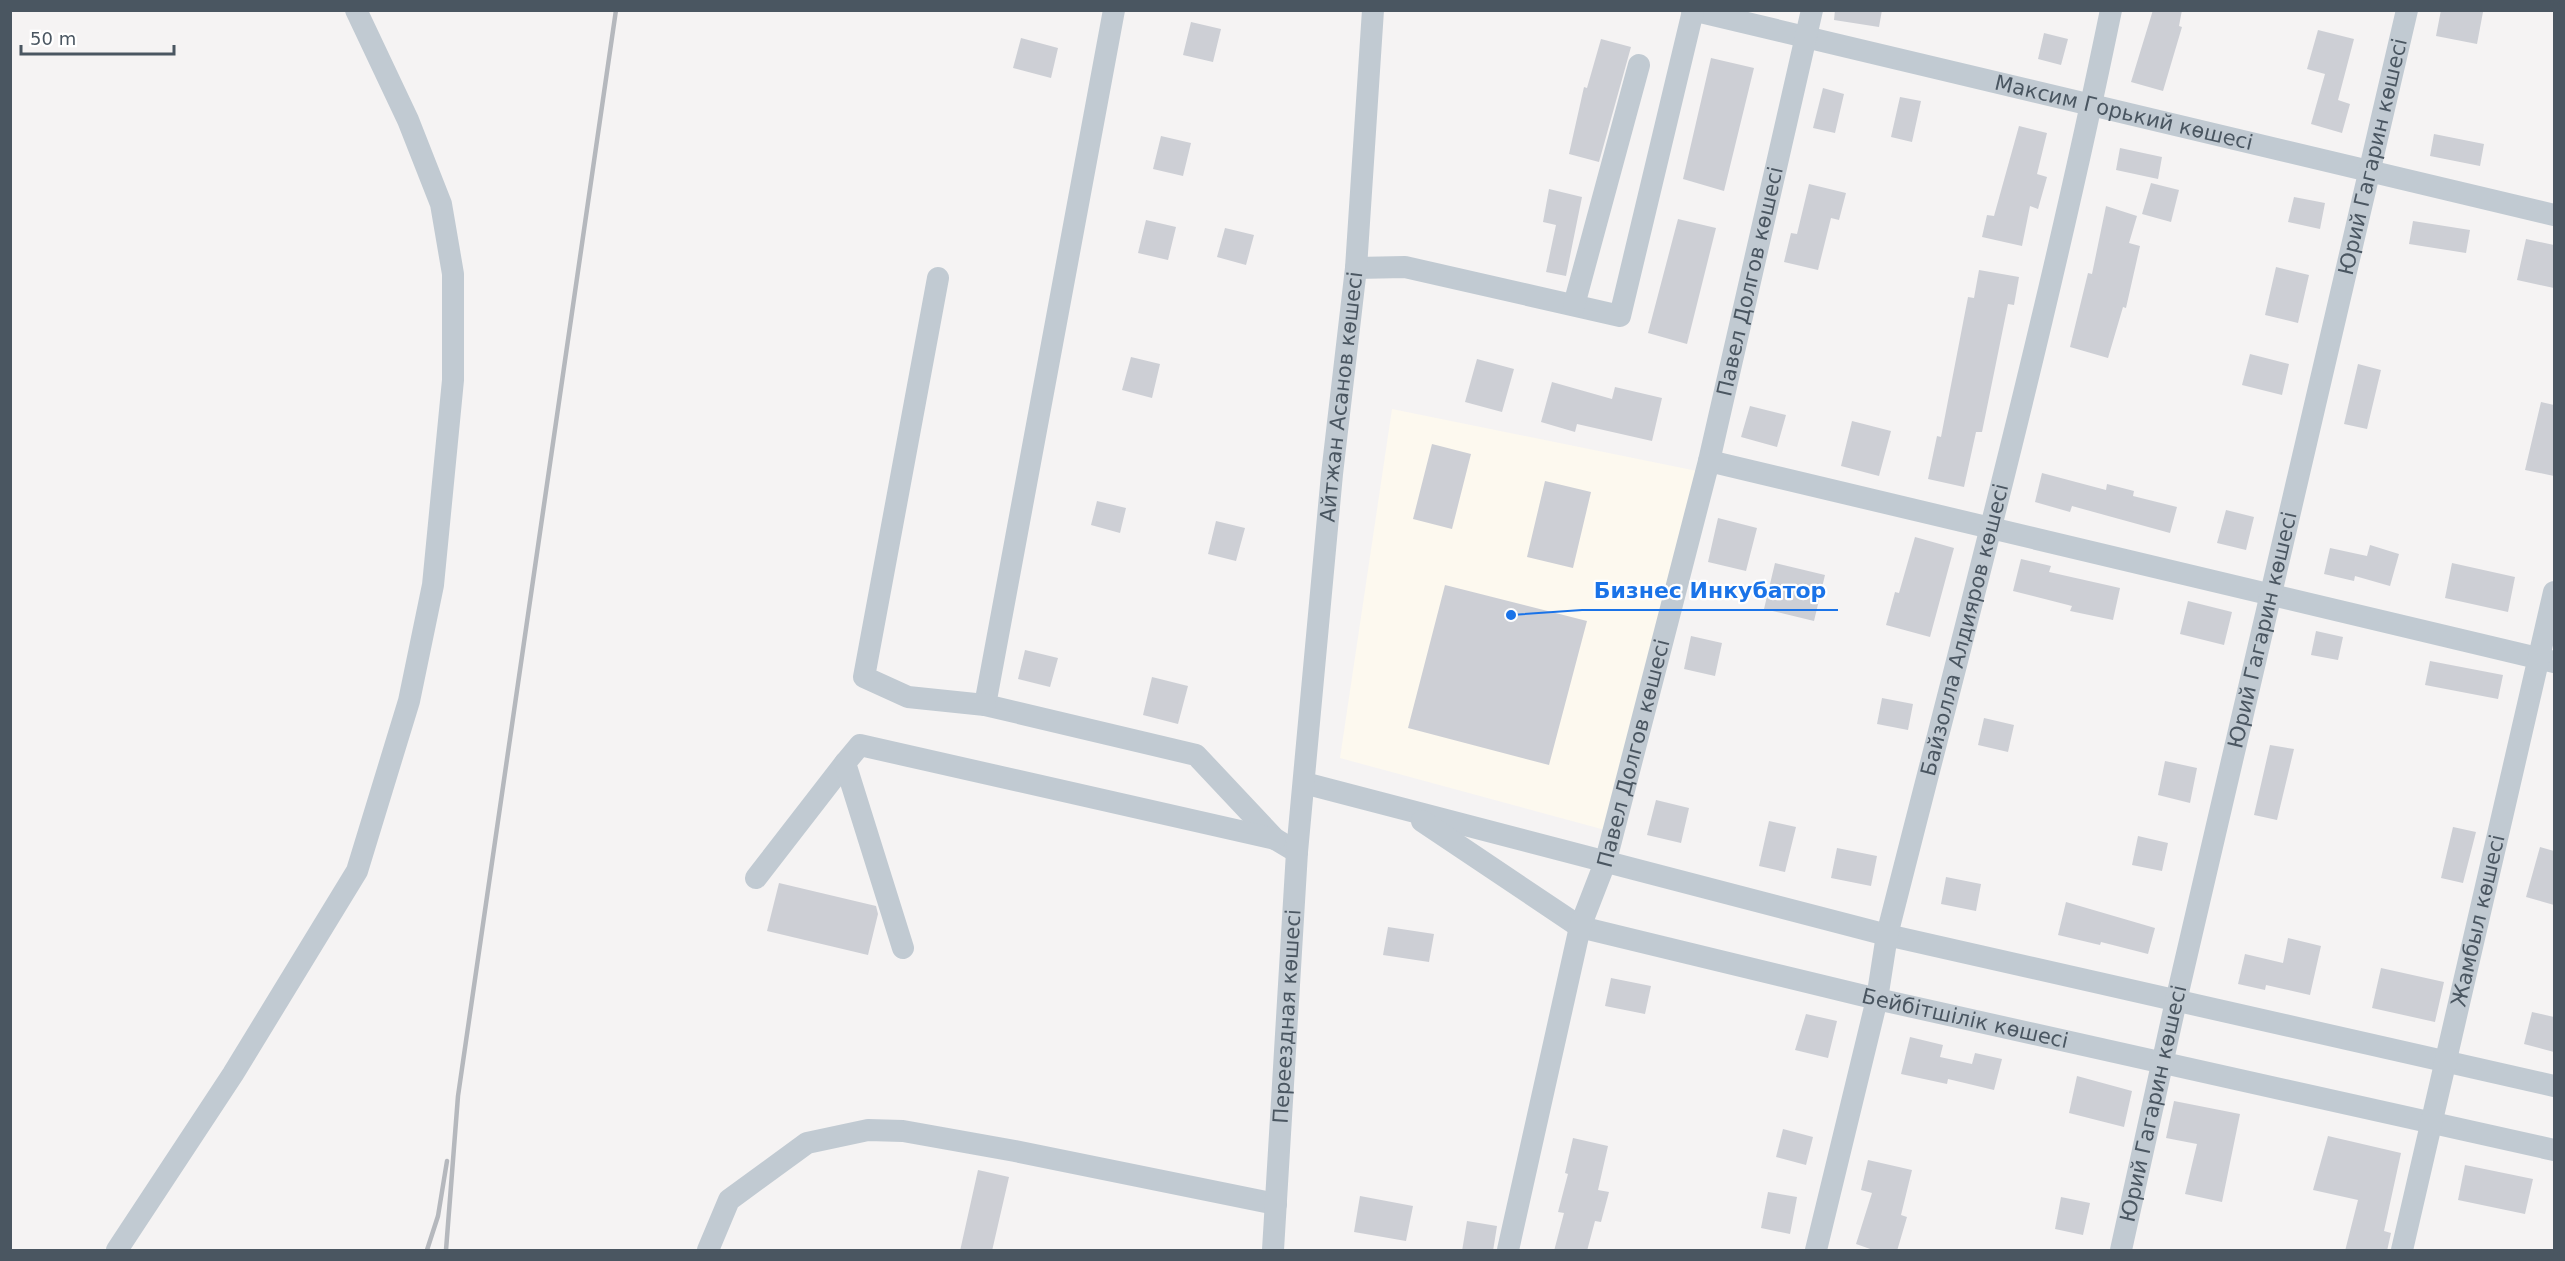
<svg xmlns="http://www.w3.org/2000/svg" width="2565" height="1261" font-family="'DejaVu Sans',sans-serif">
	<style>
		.commercial { fill: #fdf9ef }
		.building { fill: #cdcfd5 }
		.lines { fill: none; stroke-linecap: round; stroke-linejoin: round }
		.minor { stroke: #c1cad2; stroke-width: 22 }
		.rail { stroke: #b5b8bd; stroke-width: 4.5 }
		.labels { text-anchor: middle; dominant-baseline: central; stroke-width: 4.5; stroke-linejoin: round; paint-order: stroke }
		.street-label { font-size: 21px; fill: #4a5661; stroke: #fff }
		.leader { fill: none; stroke: #1a73e8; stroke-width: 2 }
		.callout-dot { fill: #1a73e8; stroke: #fff; stroke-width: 2 }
		.callout-label { font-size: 22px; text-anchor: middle; font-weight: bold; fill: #1a73e8; stroke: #fff; stroke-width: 4.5; stroke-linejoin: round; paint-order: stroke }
	</style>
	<rect width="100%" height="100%" fill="#f5f3f3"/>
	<!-- commercial -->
	<path class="commercial" d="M1392 409 1697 471 1605 830 1340 758Z"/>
	<!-- building -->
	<path class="building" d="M1835 10H1882L1879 27 1834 20Z
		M2153 10H2182L2179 26 2182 27 2163 91 2131 82Z
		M2441 10 2483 12 2477 44 2436 36Z
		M1191 22 1221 29 1213 62 1183 55Z
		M2318 30 2354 39 2338 100 2350 104 2342 133 2311 124 2325 74 2307 69Z
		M2044 33 2068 39 2061 65 2038 59Z
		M1021 38 1058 48 1051 78 1013 68Z
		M1601 39 1631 47 1599 162 1569 154 1584 87 1587 88Z
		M1711 58 1754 68 1724 191 1683 179Z
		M1823 88 1844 94 1835 133 1813 128Z
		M1900 97 1921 101 1912 142 1891 137Z
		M2019 126 2047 133 2037 174 2047 177 2038 209 2030 206 2022 246 1982 237 1987 215 1994 216Z
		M2434 134 2484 144 2480 166 2430 156Z
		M1161 136 1191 143 1183 176 1153 169Z
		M2120 148 2162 157 2158 179 2116 170Z
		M2151 183 2179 190 2171 222 2142 214Z
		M1809 184 1846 193 1839 220 1831 218 1818 270 1784 262 1791 233 1797 234Z
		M1549 189 1582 197 1566 276 1546 272 1556 225 1543 222Z
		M2294 197 2325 203 2320 229 2288 222Z
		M2106 206 2137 216 2129 243 2140 246 2126 308 2123 307 2108 358 2070 347 2088 273 2092 274Z
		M1678 219 1716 228 1687 344 1648 333Z
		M1146 220 1176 227 1168 260 1138 253Z
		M2413 221 2470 230 2466 253 2409 244Z
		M1225 228 1254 235 1246 265 1217 257Z
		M2526 239 2554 245V288L2517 280Z
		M2276 267 2309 275 2298 323 2265 315Z
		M1979 270 2019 277 2014 305 2008 304 1982 432H1976L1964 487 1928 479 1937 436 1941 437 1968 297 1974 298Z
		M2250 354 2289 364 2282 395 2242 385Z
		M1131 357 1160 364 1152 398 1122 390Z
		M1477 359 1514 369 1502 412 1465 402Z
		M2358 364 2381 370 2367 429 2344 424Z
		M1552 382 1612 399 1615 387 1662 398 1652 441 1577 424 1575 432 1541 422Z
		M2541 402 2554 405V476L2525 470Z
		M1750 406 1786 415 1777 447 1741 437Z
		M1852 421 1891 431 1879 476 1841 466Z
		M1432 444 1471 454 1452 529 1413 519Z
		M2042 473 2106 490 2107 484 2134 491 2133 496 2177 507 2170 533 2072 506 2070 512 2035 502Z
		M1545 481 1591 492 1573 568 1527 557Z
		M1097 501 1126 508 1120 533 1091 525Z
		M2226 510 2254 517 2246 550 2217 543Z
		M1718 518 1757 528 1746 571 1708 562Z
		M1216 521 1245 528 1236 561 1208 554Z
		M1915 537 1954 548 1930 637 1886 625 1895 592 1899 593Z
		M2370 545 2399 554 2390 586 2355 576 2354 581 2324 574 2330 548 2367 556Z
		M2021 559 2051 566 2049 572 2120 588 2113 620 2070 611 2072 606 2013 591Z
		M1775 563 1825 575 1814 621 1764 609Z
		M2452 563 2515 577 2508 612 2445 598Z
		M1445 585 1587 621 1549 765 1408 728Z
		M2188 601 2232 612 2224 645 2180 634Z
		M2316 631 2343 637 2338 660 2311 655Z
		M1691 636 1722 643 1715 676 1684 669Z
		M1025 650 1058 658 1050 687 1018 679Z
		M2430 661 2503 675 2498 699 2425 685Z
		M1152 677 1188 686 1178 724 1143 715Z
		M1882 698 1913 704 1908 730 1877 724Z
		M1984 718 2014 725 2008 752 1978 745Z
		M2270 745 2294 749 2277 820 2254 815Z
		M2165 761 2197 768 2190 803 2158 795Z
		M1656 800 1689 808 1681 843 1647 835Z
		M1769 821 1796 827 1785 872 1759 866Z
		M2453 827 2476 832 2463 883 2441 878Z
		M2138 836 2168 843 2162 871 2132 865Z
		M2540 847 2554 851V905L2526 897Z
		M1837 848 1877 856 1871 886 1831 878Z
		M1946 877 1981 884 1976 911 1941 904Z
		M779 883 876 906 878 914 868 955 767 931Z
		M2066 902 2155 928 2148 954 2101 942 2100 945 2058 935Z
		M1388 927 1434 934 1429 962 1383 955Z
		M2288 938 2321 946 2310 995 2266 985 2265 990 2238 984 2245 954 2283 963Z
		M2381 968 2444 982 2435 1022 2372 1008Z
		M1611 978 1651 986 1645 1014 1605 1006Z
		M2532 1012 2554 1017V1052L2524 1044Z
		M1806 1014 1837 1021 1828 1058 1795 1050Z
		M1910 1037 1943 1045 1940 1057 1972 1064 1975 1053 2002 1059 1994 1090 1948 1079 1947 1084 1901 1074Z
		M2077 1076 2132 1091 2124 1127 2069 1113Z
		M2174 1101 2240 1114 2222 1202 2185 1194 2197 1144 2166 1138Z
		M1783 1129 1813 1137 1806 1165 1776 1157Z
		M2328 1136 2401 1153 2384 1231 2391 1233 2387 1251H2345L2358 1200 2313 1190Z
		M1573 1138 1608 1146 1598 1190 1609 1192 1601 1222 1595 1221 1587 1251H1554L1564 1213 1558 1212 1568 1174 1565 1173Z
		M1868 1160 1912 1170 1901 1215 1907 1217 1897 1251H1876L1856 1244 1872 1193 1861 1190Z
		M2465 1165 2533 1179 2525 1214 2458 1200Z
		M978 1170 1009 1177 992 1251H960Z
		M1768 1192 1797 1197 1790 1234 1761 1228Z
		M1360 1196 1413 1206 1406 1241 1354 1232Z
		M2061 1197 2090 1203 2083 1235 2055 1229Z
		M1467 1221 1497 1226 1493 1251H1462Z"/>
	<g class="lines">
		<!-- minor -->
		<g class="minor">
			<path d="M1114 10 985 705 1196 755 1275 839 1297 852"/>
			<path id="s1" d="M1692 10 2554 215"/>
			<path d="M1356 268 1405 267 1620 316 1693 11"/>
			<path d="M938 278 864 677 908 697 985 705"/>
			<path d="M1574 305 1639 65"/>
			<path d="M1709 461 2554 662"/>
			<path d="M1304 783 1887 935 2554 1086"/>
			<path id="s2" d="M1422 821 1580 927 1877 999 2554 1150"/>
			<path d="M756 878 845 763"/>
			<path d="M903 948 845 763 860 745 1275 839"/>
			<path d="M117 1250 233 1074 357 871 409 701 433 585 453 380V274L441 204 408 120 356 10"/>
			<path d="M708 1250 729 1200 807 1143 868 1130 903 1131 1015 1151 1276 1204"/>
			<path id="s3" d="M1273 1250 1297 852 1332 474 1356 268 1373 10"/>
			<path id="s4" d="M1508 1250 1580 927 1606 860 1709 461 1812 10"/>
			<path id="s5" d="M1816 1250 1877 999 1887 935C1965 628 2047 321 2111 10"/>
			<path id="s6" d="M2121 1250 2176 1001 2407 10"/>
			<path id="s7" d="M2402 1250 2554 592"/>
		</g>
		<!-- rail -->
		<path class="rail" d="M427 1250 438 1216 447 1161
			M446 1250 458 1096 616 10"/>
	</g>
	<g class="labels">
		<!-- street labels -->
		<g class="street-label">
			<text stroke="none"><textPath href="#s1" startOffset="444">Максим Горький көшесі</textPath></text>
			<text stroke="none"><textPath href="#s6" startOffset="1122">Юрий Гагарин көшесі</textPath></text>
			<text stroke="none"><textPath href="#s4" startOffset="999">Павел Долгов көшесі</textPath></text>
			<text stroke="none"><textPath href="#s3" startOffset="856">Айтжан Асанов көшесі</textPath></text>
			<text stroke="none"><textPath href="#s6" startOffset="636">Юрий Гагарин көшесі</textPath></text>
			<text stroke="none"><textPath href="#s5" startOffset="638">Байзолла Алдияров көшесі</textPath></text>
			<text stroke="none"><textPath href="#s4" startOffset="513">Павел Долгов көшесі</textPath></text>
			<text stroke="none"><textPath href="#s7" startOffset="338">Жамбыл көшесі</textPath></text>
			<text stroke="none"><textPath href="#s3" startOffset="234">Переездная көшесі</textPath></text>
			<text stroke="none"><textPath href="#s2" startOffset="586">Бейбітшілік көшесі</textPath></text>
			<text stroke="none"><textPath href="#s6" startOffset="150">Юрий Гагарин көшесі</textPath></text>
		</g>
	</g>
	<!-- callouts -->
	<path class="leader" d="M1511 615L1582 610H1838"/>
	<circle class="callout-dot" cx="1511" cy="615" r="6"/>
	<g class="callout-label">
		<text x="1710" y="598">Бизнес Инкубатор</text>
	</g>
	<!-- border -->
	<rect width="2565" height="1261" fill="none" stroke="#4a5661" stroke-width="24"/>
	<!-- scale -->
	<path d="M21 45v9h153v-9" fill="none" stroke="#4a5661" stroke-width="3"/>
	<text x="30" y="45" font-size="18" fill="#4a5661" stroke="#ffffff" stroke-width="4.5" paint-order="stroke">50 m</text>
</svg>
